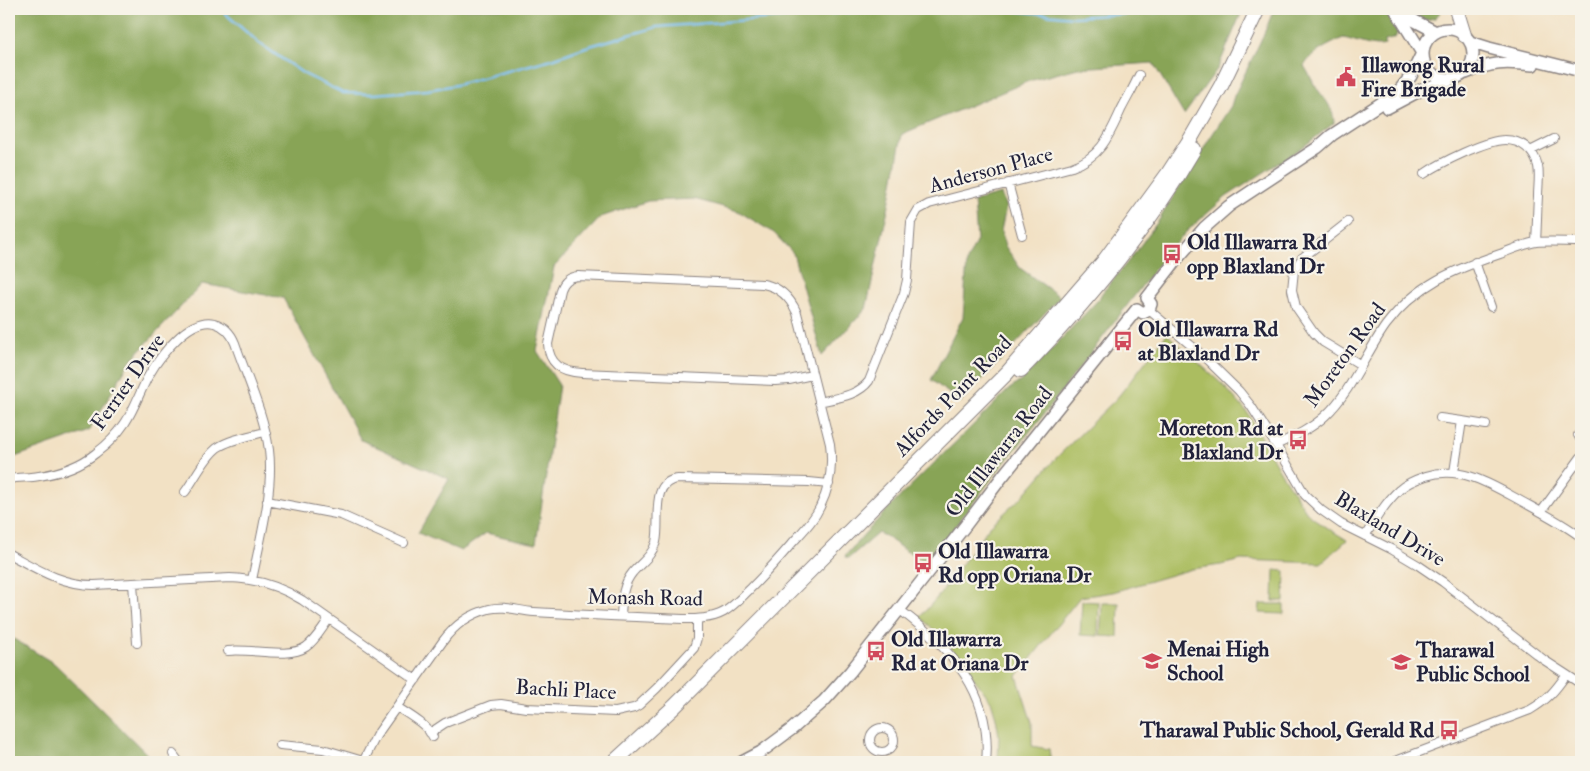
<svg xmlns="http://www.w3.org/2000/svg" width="1590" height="771" font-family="'IM FELL Double Pica',serif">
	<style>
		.green { fill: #abbd60; stroke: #66704e }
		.forest { fill: #88a456; stroke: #556348 }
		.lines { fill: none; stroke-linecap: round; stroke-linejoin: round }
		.stream { stroke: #76bbec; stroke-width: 2.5 }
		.street-casing { stroke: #8a8280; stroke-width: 10 }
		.secondary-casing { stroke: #8a8280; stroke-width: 14 }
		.highway-casing { stroke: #8a8280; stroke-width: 16 }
		.street { stroke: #fff; stroke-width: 8 }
		.secondary { stroke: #fff; stroke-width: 11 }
		.highway { stroke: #fff; stroke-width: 14 }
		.labels { text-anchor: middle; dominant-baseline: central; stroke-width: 4.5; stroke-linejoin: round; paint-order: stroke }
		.poi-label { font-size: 21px; font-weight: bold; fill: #22223b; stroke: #f7f3e8; text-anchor: start }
		.street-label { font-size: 21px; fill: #22223b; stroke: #f7f3e8 }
	</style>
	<rect width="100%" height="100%" fill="#f7f3e8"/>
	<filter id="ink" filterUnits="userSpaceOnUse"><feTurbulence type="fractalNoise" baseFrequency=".02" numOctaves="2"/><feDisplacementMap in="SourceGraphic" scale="10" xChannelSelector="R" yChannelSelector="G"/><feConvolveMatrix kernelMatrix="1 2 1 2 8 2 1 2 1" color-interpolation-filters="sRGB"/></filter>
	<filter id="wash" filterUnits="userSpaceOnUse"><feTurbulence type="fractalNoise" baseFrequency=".0096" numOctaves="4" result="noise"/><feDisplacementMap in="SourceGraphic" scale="20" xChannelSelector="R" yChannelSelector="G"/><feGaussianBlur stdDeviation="1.12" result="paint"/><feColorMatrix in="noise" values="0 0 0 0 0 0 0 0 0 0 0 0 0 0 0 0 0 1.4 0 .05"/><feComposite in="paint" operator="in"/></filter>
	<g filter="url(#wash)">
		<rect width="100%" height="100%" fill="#f2e1c4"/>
		<!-- green -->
		<path class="green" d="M1167 334 1225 387 1247 412 1281 473 1308 514 1324 526 1347 540 1321 563 1241 560 1221 565 1192 569 1113 592 1080 597 1017 676 1032 723V746L1049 749 1051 762H998L999 736 996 718 991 701 946 641 920 617 941 593 989 527 1023 496 1055 459 1117 398Z
			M1274 570 1285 571 1284 601H1273Z
			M1082 601 1099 602 1098 636 1080 635Z
			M1102 603H1119L1118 637 1100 636Z
			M1260 604H1284V614L1259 613Z"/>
		<!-- forest -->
		<path class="forest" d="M9 9H1243L1218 68 1184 115 1153 63 1078 68 1029 81 902 134 890 200 866 309 822 356 793 253 774 233 738 211 694 199 648 201 601 217 554 267 537 351 559 385 536 544 486 533 461 551 418 533 449 479 361 440 283 298 202 284 130 361 89 431 9 459Z
			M1274 9H1383L1391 16 1399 29 1395 38 1385 41V45C1374 49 1355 40 1343 38 1329 45 1312 52 1304 66 1308 72 1311 78 1314 84 1322 97 1334 106 1334 123L1303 147 1226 197 1187 231 1164 257 1045 413 995 474 948 536 929 557 923 560 904 550 887 537 878 533 849 558H846L845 556C895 497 954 446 1008 390L1022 380 1099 299 1102 293 1131 258 1159 220 1177 190 1191 171 1208 141 1231 106 1234 96 1263 36Z
			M1405 9H1444L1435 18 1421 21Z
			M1001 194 1006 207 1001 231 1005 246 1020 268 1060 297 961 402 931 380 963 317 967 261 977 240 974 201Z
			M9 636 55 664 155 762H9Z"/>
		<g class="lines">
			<!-- stream -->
			<path class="stream" d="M220 9 259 43 304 74 343 93 374 94 427 90 456 85 552 59 586 47 657 27 890 9H998L1073 17 1177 11"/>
		</g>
	</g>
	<g filter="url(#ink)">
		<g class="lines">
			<defs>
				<path id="street" d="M1532 150 1554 139
					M1424 174C1440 163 1486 140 1505 140 1521 140 1534 150 1538 166 1540 176 1538 186 1538 196 1537 212 1537 227 1536 242
					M1008 183 1022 235
					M1348 222 1302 258 1294 270 1292 290 1296 307 1314 333 1323 342 1361 365
					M1475 262 1491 307
					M1149 310 1200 353 1239 391 1251 406 1276 445 1300 486 1305 495 1321 510 1341 524 1391 549 1418 565 1443 582 1544 660 1581 684
					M819 402C836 398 858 396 869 381L904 293 907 280 911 222 918 210 929 204 1072 167C1101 157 1109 136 1121 110 1127 98 1134 87 1139 75
					M1440 418 1462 421 1454 472
					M1462 421 1486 425
					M1578 435 1581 440
					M1276 445C1293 437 1311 429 1325 416 1352 391 1365 354 1386 325 1417 284 1453 270 1500 254 1511 250 1524 244 1536 242 1551 241 1566 242 1581 242
					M9 479C19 477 29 478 39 476 59 473 80 466 96 453 107 445 117 435 125 423 135 408 140 391 149 375 160 356 189 317 214 323 225 326 231 333 235 343 247 378 264 414 269 450 274 490 260 540 252 580
					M185 492C194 480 205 457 217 448 230 439 250 436 265 432
					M267 501 341 515 404 543
					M1541 512 1581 457
					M1365 536C1375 520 1385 503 1399 490 1406 483 1417 479 1426 476 1458 466 1485 481 1512 496 1535 509 1560 521 1581 537
					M9 554C37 569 62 585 94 585L230 578C256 579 280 586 302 600L416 680
					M133 583 137 643
					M900 610C951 648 993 694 986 762
					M621 616C622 600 622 585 633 572 642 562 652 556 656 542 661 522 649 481 678 479L809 482 829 484
					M228 651C250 648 288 659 306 647 316 640 322 628 329 619
					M397 707C409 715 426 724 433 737
					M870 740a12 12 0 1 1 24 0a12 12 0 1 1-24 0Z
					M430 733 445 723 491 705 501 704 526 708 616 712 634 708 639 705 657 688 694 648 697 638V619
					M280 745 323 749 363 761
					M173 754 179 762
					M363 762 376 736 443 641C454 626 470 614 489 609 505 605 518 611 534 612 583 615 633 617 683 619 697 619 711 619 724 612 735 605 744 595 753 586 767 572 781 556 794 541 804 530 814 520 820 507 830 487 833 466 830 444L797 313C790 297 780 287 763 284L578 276C568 277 563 281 560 290L548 344C549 365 563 372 582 373L775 381 789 380 812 375
					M1393 762 1530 710C1547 700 1555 691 1566 675"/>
				<path id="secondary" d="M1395 9 1422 53
					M1399 10 1415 21 1436 32
					M1423 54a25 25 0 1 1 50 0a25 25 0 1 1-50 0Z
					M1470 42 1489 48 1581 71
					M1466 73C1492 62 1505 62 1533 65
					M1387 108 1423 89 1448 81
					M1147 298 1177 259 1204 228 1229 206 1317 148 1332 135 1398 92 1411 76 1422 53
					M1137 309 1143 313 1149 310 1151 304 1147 298
					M742 762 761 752 792 729 824 701 850 672 965 526 1002 477 1137 309"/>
				<path id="highway" d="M1456 9 1464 35
					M1021 370C1086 303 1147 230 1194 149
					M614 762 674 707 1007 373 1104 261 1167 175 1191 138 1221 86 1258 9"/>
			</defs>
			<!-- street casing -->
			<use href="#street" class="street-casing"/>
			<!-- secondary casing -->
			<use href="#secondary" class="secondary-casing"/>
			<!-- highway casing -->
			<use href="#highway" class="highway-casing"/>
			<!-- street -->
			<use href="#street" class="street"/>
			<!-- secondary -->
			<use href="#secondary" class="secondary"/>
			<!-- highway -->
			<use href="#highway" class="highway"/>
		</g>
	</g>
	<!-- icons -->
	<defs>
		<symbol id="civic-bare" viewBox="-9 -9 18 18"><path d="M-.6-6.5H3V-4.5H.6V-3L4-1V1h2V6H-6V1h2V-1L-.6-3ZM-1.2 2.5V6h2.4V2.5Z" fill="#d1495b" stroke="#f7f3e8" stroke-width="2.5" paint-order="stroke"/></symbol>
		<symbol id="bus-bare" viewBox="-9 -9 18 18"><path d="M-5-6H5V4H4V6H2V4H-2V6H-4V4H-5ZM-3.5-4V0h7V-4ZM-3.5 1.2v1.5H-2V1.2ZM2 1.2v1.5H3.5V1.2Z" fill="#d1495b" stroke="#f7f3e8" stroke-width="2.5" paint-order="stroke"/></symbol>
		<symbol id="school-bare" viewBox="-9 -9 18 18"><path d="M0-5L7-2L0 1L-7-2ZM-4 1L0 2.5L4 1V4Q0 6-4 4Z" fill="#d1495b" stroke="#f7f3e8" stroke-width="2.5" paint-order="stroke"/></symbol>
	</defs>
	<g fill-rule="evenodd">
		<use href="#civic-bare" x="1332" y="63" width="28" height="28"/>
		<use href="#bus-bare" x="1158" y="240" width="28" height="28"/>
		<use href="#bus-bare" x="1109" y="327" width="28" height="28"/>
		<use href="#bus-bare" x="1284" y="426" width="28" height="28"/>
		<use href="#bus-bare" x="909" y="549" width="28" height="28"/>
		<use href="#bus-bare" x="862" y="637" width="28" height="28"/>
		<use href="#school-bare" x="1138" y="647" width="28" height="28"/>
		<use href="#school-bare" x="1387" y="648" width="28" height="28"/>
		<use href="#bus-bare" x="1435" y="716" width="28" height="28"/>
	</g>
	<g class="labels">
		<!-- poi labels -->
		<g class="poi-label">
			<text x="1361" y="65">Illawong Rural<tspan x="1361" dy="24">Fire Brigade</tspan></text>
			<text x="1187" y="242">Old Illawarra Rd<tspan x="1187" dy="24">opp Blaxland Dr</tspan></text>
			<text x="1138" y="329">Old Illawarra Rd<tspan x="1138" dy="24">at Blaxland Dr</tspan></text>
			<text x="1283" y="428" text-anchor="end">Moreton Rd at<tspan x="1283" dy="24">Blaxland Dr</tspan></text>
			<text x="938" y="551">Old Illawarra<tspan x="938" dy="24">Rd opp Oriana Dr</tspan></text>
			<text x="891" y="639">Old Illawarra<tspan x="891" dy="24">Rd at Oriana Dr</tspan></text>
			<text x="1167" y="649">Menai High<tspan x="1167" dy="24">School</tspan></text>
			<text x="1416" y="650">Tharawal<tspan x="1416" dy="24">Public School</tspan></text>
			<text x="1434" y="730" text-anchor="end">Tharawal Public School, Gerald Rd</text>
		</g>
		<!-- street labels -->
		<g class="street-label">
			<text transform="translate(991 170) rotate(-15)">Anderson Place</text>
			<text transform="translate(1345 355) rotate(-54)">Moreton Road</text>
			<text transform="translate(128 382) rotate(-55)">Ferrier Drive</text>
			<text transform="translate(953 396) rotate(-46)">Alfords Point Road</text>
			<text transform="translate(999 452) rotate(-52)">Old Illawarra Road</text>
			<text transform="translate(1390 529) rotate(31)">Blaxland Drive</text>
			<text transform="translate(645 598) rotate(1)">Monash Road</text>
			<text transform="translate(566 690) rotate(3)">Bachli Place</text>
		</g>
	</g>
	<!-- margin -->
	<rect width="1590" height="771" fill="none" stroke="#f7f3e8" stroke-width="30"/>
</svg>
